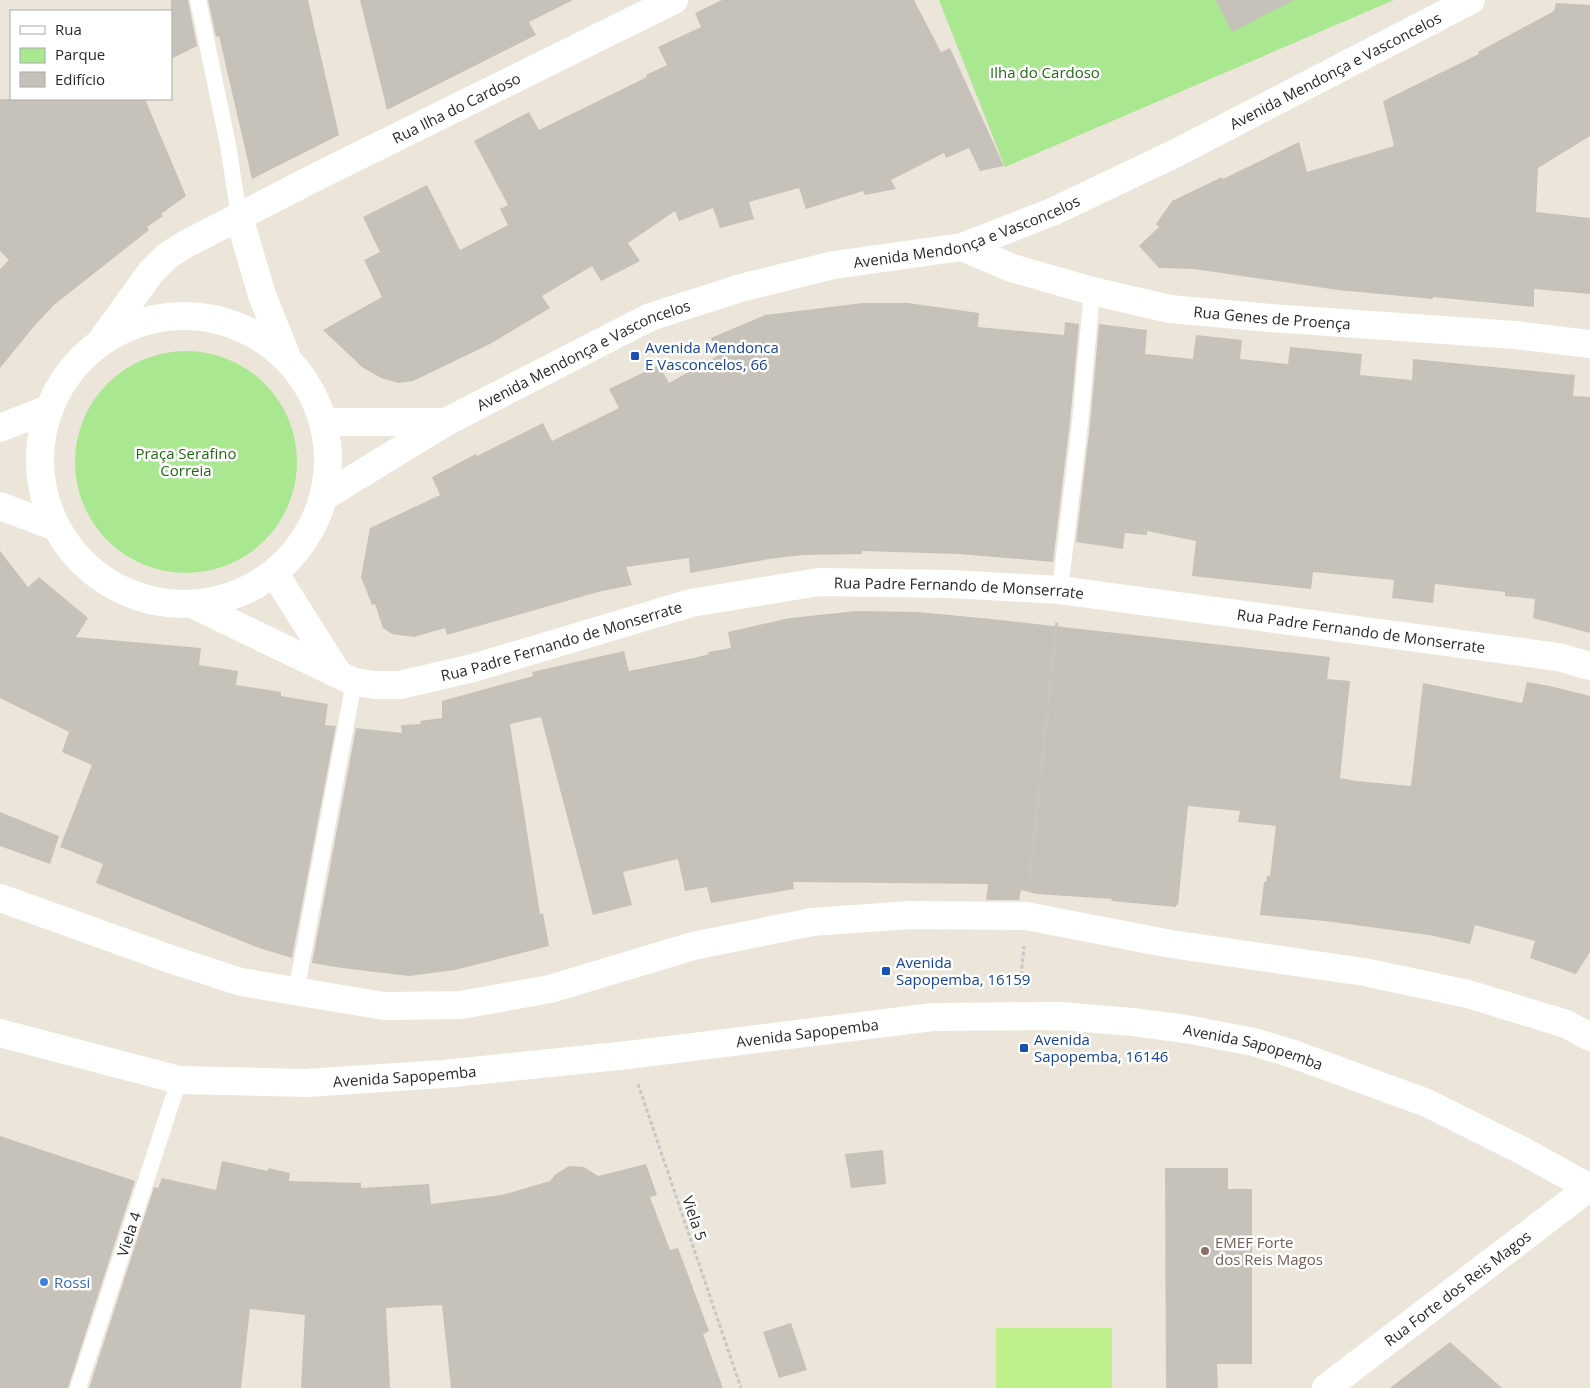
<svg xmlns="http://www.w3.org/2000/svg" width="1590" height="1388" font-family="'Open Sans',sans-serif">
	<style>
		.green { fill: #aae791 }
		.pitch { fill: #c0f08c }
		.building { fill: #c7c2b9 }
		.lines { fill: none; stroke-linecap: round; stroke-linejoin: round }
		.path { stroke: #c7c7c7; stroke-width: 3; stroke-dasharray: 4 2.5; stroke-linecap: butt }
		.service { stroke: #fff; stroke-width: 16 }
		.minor { stroke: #fff; stroke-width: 28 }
		.secondary { stroke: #fff; stroke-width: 28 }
		.transit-dot { fill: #1a4fb4; stroke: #fff; stroke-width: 2 }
		.education-dot { fill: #8d6e63; stroke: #fff; stroke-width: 2 }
		.shop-dot { fill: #3f7fe0; stroke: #fff; stroke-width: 2 }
		.labels { text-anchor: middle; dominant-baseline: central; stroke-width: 5; stroke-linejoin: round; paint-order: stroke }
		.street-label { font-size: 15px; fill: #292929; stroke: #fff }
		.park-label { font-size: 15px; fill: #216a14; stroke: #fff }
		.transit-label { font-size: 15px; fill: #164399; stroke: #fff; text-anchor: start }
		.education-label { font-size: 15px; fill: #785e54; stroke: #fff; text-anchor: start }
		.shop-label { font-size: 15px; fill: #366cbe; stroke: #fff; text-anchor: start }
	</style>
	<rect width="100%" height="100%" fill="#ece5d9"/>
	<!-- green -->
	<path class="green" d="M939 0H1394L1005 167Z
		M75 462a111 111 0 1 1 222 0a111 111 0 1 1-222 0Z"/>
	<!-- pitch -->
	<path class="pitch" d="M996 1328H1112V1388H996Z"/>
	<!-- building -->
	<path class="building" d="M171 0H188L197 46 171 59Z
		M208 0H308L339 135 252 179 219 36 216 37Z
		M360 0H573L529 22 536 35 387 110Z
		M722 0H914L941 52 950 48 1004 166 980 171 969 148 946 158 944 153 891 180 896 189 865 195 863 191 806 209 799 188 749 202 754 219 720 228 713 208 679 221 675 211 628 243 640 261 601 281 592 266 542 296 550 308 490 344 413 381 398 383 381 378 362 367 323 330 382 297 364 260 380 252 363 217 427 185 460 250 508 225 500 209 508 205 474 141 529 112 539 130 647 77 646 75 667 65 658 47 701 27 695 13Z
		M1216 0H1294L1232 32Z
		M1556 3 1590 5V136L1538 168 1536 212 1590 218V294L1534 289V307L1433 297V299L1338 290 1194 269 1159 268 1139 246 1159 227 1156 224 1172 201 1222 177 1223 179 1299 142 1307 172 1394 146 1383 101 1479 54 1478 52 1554 11Z
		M0 99H145L186 196 161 214 163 216 147 227 149 230 54 305 36 324 0 368V269L9 260 0 251Z
		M863 303H908L979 313 978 327 1064 335 1065 322 1079 324 1070 422 1053 562 959 554 862 551V554L803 555 769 559 690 573 689 558 626 567 632 585 598 592 447 635 445 628 414 637 392 634 383 628 375 604 372 605 361 577 370 528 440 495 432 477 476 454 477 456 543 423 552 441 619 408 609 389 659 365 669 383 719 355 711 338 765 315Z
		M1099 324 1147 330 1145 354 1193 359 1196 335 1242 340 1240 359 1288 364 1290 347 1362 354 1360 375 1412 380 1413 359 1575 375 1573 396 1590 397V633L1533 618 1535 599 1505 596V592L1435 584 1433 603 1392 598 1394 580 1313 572 1311 589 1192 576 1196 541 1147 531V535L1125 533 1123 549 1076 542 1090 424Z
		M0 551 28 587 39 577 88 618 76 637 201 648 199 665 238 671 236 685 281 692V696L328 704 325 725 336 726 292 958 259 948 96 883 103 864 60 847 92 765 62 752 69 732 0 698Z
		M857 611 918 612 991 619 1330 657 1327 679 1350 681 1340 778 1356 781 1411 786 1423 683 1522 703 1527 682 1550 686 1590 696V952L1576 974 1530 958 1535 941 1475 925 1470 944 1429 935 1325 921 1260 915 1264 882H1266L1267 876H1270L1276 826 1238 822 1240 811 1188 806 1178 905H1176V907L1111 901 1112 899 1037 894 1021 890 1019 900H986L988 884 793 882 794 889 711 903 707 887 685 891 678 859 623 872 632 905 593 915 541 717 510 724 540 914 543 913 549 946 455 970 409 976 342 968 312 963 356 728 402 733 401 725 421 724 420 721 442 718V701L533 676 532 672 624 651 629 671 694 658 709 654 708 652 731 648 728 632 790 618Z
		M0 812 59 836 50 864 0 846Z
		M0 1136 135 1181 68 1388H0Z
		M883 1150 886 1184 851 1188 845 1154Z
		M222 1161 268 1171V1168L290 1173 289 1181 361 1183V1188L429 1184 431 1204 502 1195 550 1181 556 1174 569 1166 584 1167 598 1176 646 1164 657 1195 650 1197 670 1250 678 1248 709 1331 703 1334 723 1388H451L442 1305 386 1308 390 1388H301L305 1315 250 1309 241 1388H89L154 1187 158 1188 162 1178 216 1190Z
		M1165 1168H1228V1189H1252V1364H1217L1218 1388H1166Z
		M791 1323 807 1370 779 1378 763 1332Z
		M1450 1342 1502 1388H1390Z"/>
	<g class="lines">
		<!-- path -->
		<path class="path" d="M1029 885 1057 621
			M1020 988 1024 946
			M638 1084 741 1388"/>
		<!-- service -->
		<g class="service">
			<path d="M198 0 228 145 239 217"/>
			<path d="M1060 590 1080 423 1092 291"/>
			<path d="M296 992 354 682"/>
			<path id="s1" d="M78 1388 179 1080"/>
		</g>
		<!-- minor -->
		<g class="minor">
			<path d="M239 217 262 295 286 355"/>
			<path id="s2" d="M962 247 1012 268 1092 291 1170 309 1270 318 1515 335 1590 344"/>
			<circle cx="184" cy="460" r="144"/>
			<path id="s3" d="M104 337 151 272 167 256 186 244 316 177 674 0"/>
			<path d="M324 422H446"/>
			<path d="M0 428 50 408"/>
			<path id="s4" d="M325 496 446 422 650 317 744 287 834 265 962 247 1052 212 1176 153 1471 0"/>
			<path d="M0 506 56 527"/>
			<path d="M275 574 338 674"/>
			<path id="s5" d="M194 605 354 682 376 685H400L473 668 691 603 819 582 951 584 1060 590 1558 657 1590 666"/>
			<path d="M0 898 173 960 241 982 384 1006 461 1005 550 989 693 946 812 922 910 915 1026 916 1171 944 1364 972 1468 994 1566 1024 1590 1037"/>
			<path id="s6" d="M1326 1388 1590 1187"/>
		</g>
		<!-- secondary -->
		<path class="secondary" id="s7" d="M0 1033 179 1080 306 1083 443 1074 628 1055 933 1017 1061 1016 1133 1022 1186 1029 1254 1042 1293 1054 1427 1103 1523 1151 1590 1188"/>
	</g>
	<!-- markers -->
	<g class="transit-dot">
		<rect x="630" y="351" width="10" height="10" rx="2.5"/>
		<rect x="881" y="966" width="10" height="10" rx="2.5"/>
		<rect x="1019" y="1043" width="10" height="10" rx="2.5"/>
	</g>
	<circle class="education-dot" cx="1205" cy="1251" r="5"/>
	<circle class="shop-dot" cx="44" cy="1282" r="5"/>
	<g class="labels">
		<!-- street labels -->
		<g class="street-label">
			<text stroke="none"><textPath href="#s4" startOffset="1105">Avenida Mendonça e Vasconcelos</textPath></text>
			<text stroke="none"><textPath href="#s3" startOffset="428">Rua Ilha do Cardoso</textPath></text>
			<text stroke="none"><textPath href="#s4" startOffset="700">Avenida Mendonça e Vasconcelos</textPath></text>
			<text stroke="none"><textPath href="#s2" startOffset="320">Rua Genes de Proença</textPath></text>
			<text stroke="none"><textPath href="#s4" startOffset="295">Avenida Mendonça e Vasconcelos</textPath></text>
			<text stroke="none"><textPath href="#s5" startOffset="796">Rua Padre Fernando de Monserrate</textPath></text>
			<text stroke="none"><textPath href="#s5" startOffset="1201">Rua Padre Fernando de Monserrate</textPath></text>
			<text stroke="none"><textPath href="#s5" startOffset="391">Rua Padre Fernando de Monserrate</textPath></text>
			<text stroke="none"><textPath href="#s7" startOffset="816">Avenida Sapopemba</textPath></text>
			<text stroke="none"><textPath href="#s7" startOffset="1266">Avenida Sapopemba</textPath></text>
			<text stroke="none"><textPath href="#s7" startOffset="411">Avenida Sapopemba</textPath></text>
			<text transform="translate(695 1218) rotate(71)">Viela 5</text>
			<text stroke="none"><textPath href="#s1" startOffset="162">Viela 4</textPath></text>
			<text stroke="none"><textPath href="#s6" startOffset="165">Rua Forte dos Reis Magos</textPath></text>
		</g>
		<!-- park labels -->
		<g class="park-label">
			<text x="1045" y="72">Ilha do Cardoso</text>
			<text x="186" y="453">Praça Serafino<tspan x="186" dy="17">Correia</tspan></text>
		</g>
		<!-- transit labels -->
		<g class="transit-label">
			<text x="645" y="347">Avenida Mendonca<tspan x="645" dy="17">E Vasconcelos, 66</tspan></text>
			<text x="896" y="962">Avenida<tspan x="896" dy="17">Sapopemba, 16159</tspan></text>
			<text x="1034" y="1039">Avenida<tspan x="1034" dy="17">Sapopemba, 16146</tspan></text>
		</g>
		<!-- education labels -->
		<g class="education-label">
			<text x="1215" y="1242">EMEF Forte<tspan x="1215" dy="17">dos Reis Magos</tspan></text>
		</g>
		<!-- shop labels -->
		<g class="shop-label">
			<text x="54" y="1282">Rossi</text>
		</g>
	</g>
	<!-- legend -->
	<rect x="10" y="10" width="162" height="90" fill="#ffffff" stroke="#a9a9a9"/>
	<rect x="20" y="26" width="25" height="8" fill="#ffffff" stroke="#a9a9a9"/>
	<text x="55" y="35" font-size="15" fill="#292929">Rua</text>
	<rect x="20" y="48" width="25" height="15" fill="#aae791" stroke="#a9a9a9"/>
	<text x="55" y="60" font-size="15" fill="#292929">Parque</text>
	<rect x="20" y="72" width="25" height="15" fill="#c7c2b9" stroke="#a9a9a9"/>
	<text x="55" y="85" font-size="15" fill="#292929">Edifício</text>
</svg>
